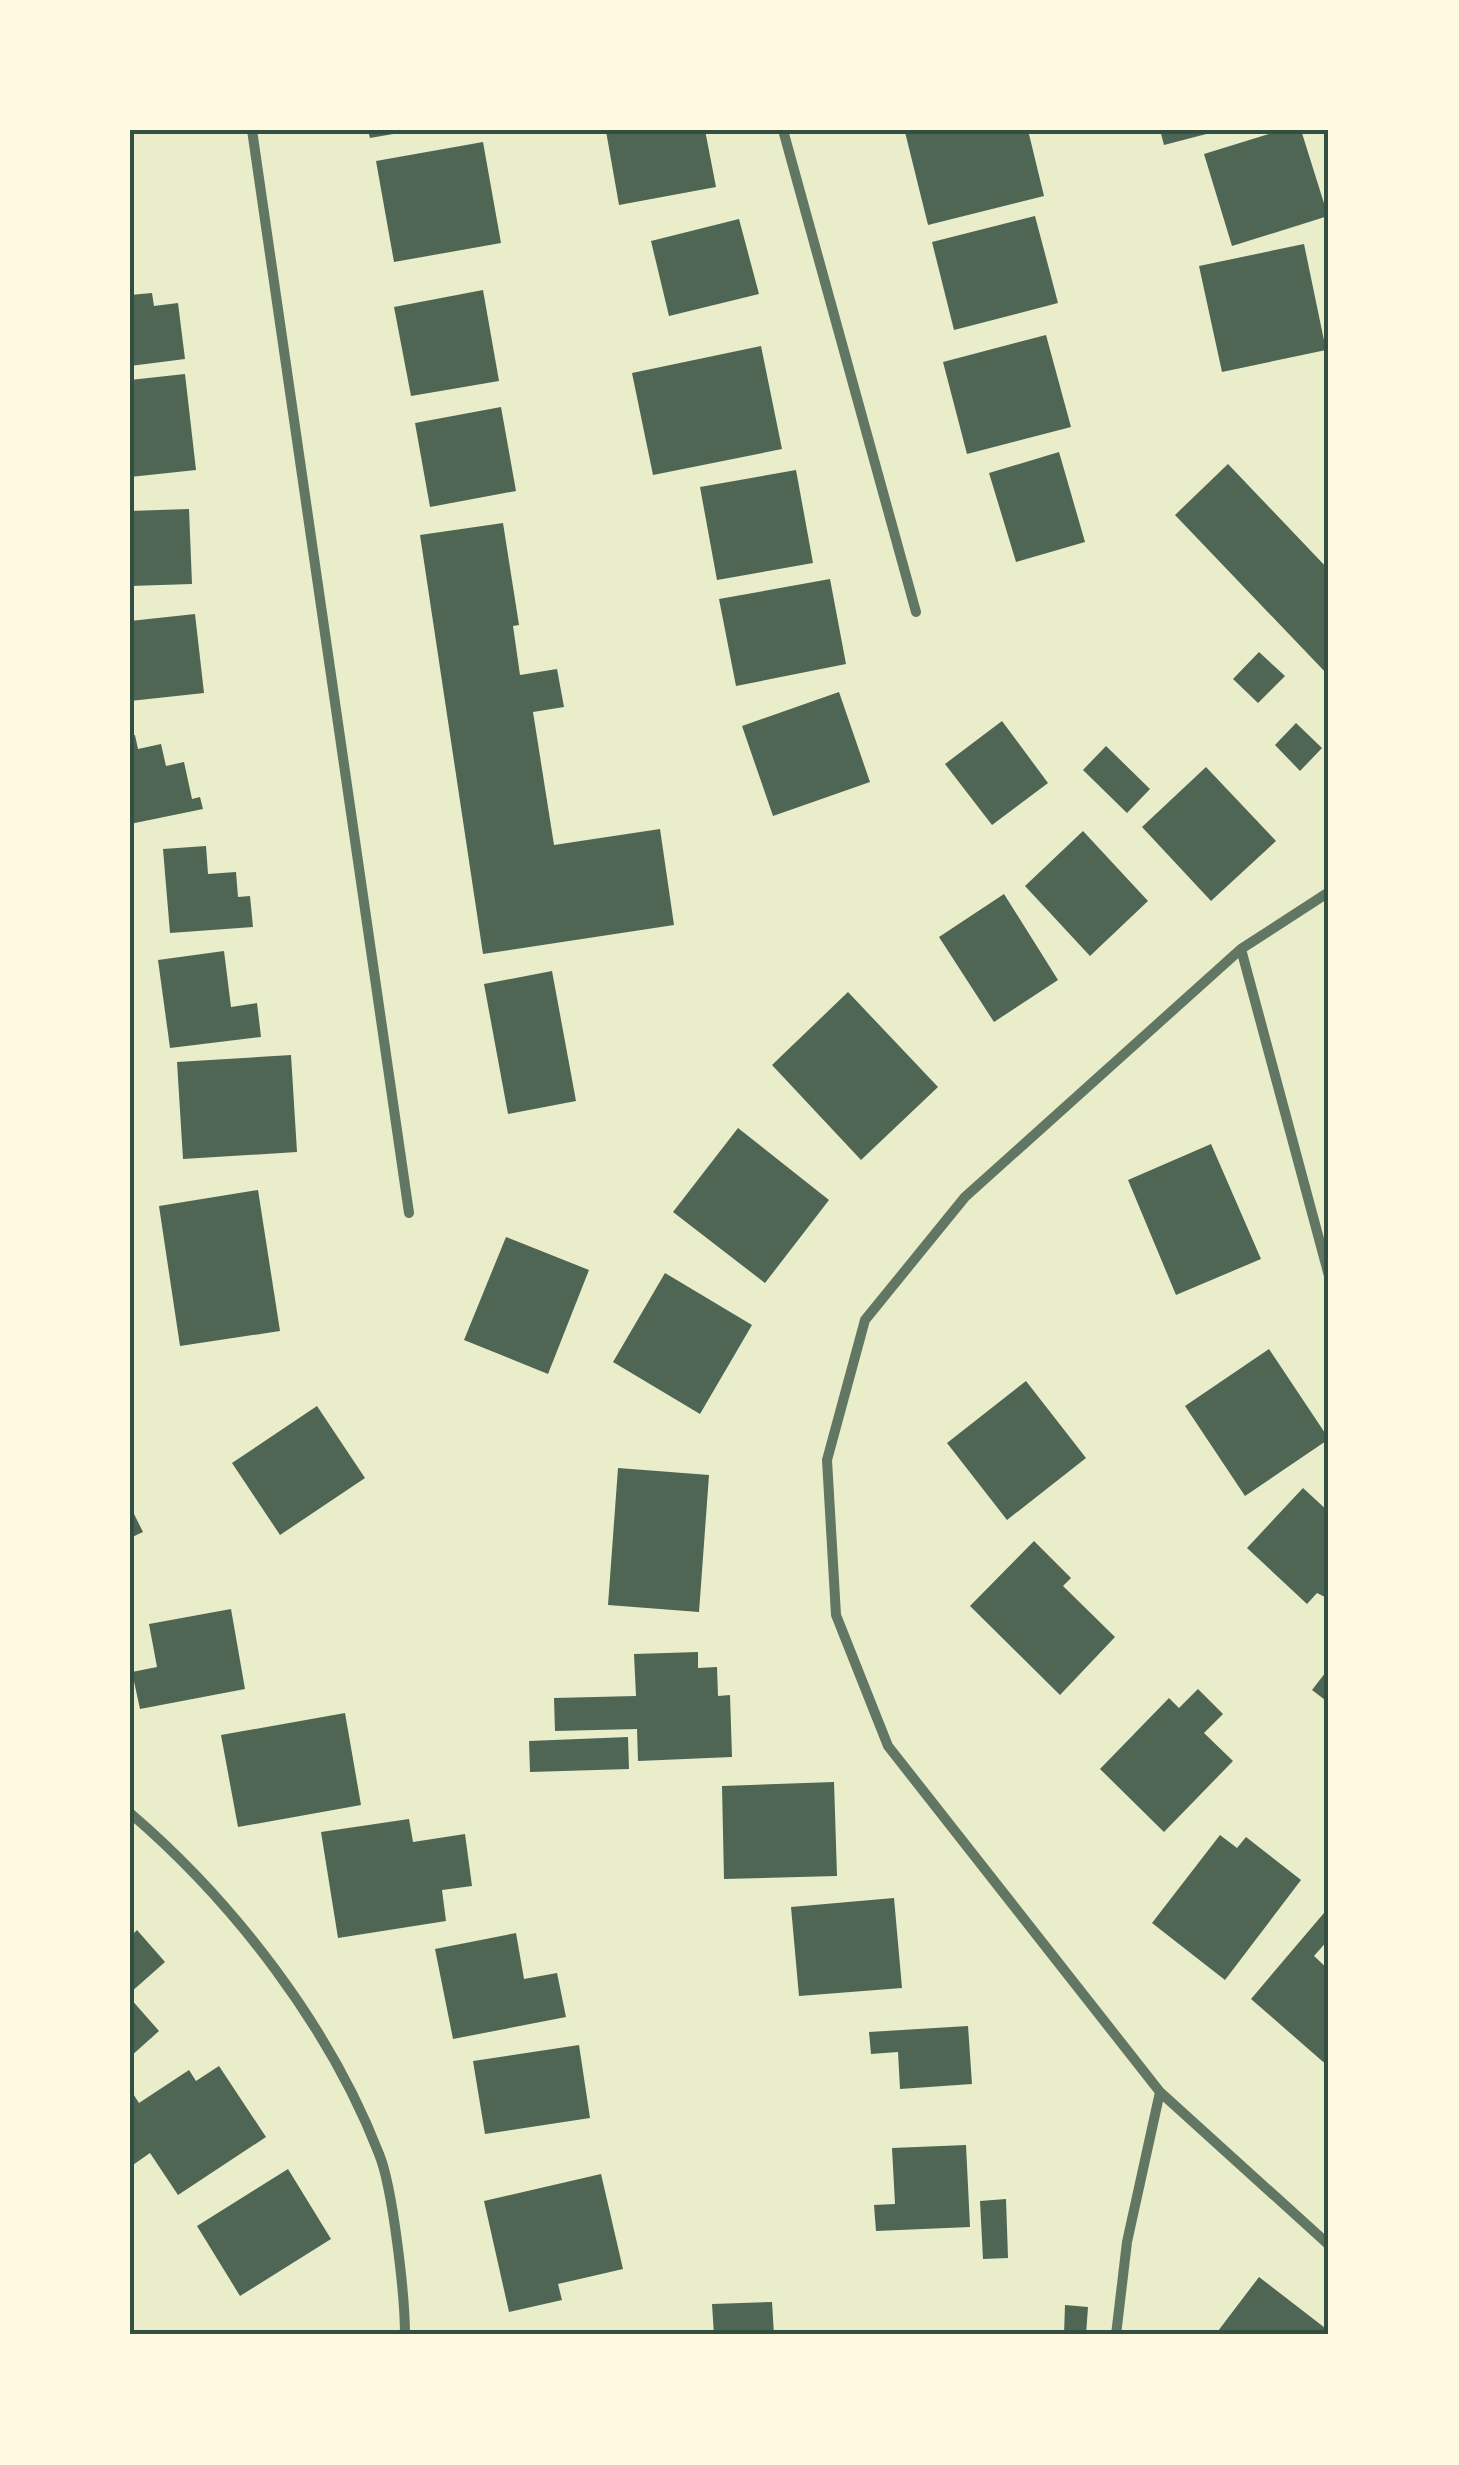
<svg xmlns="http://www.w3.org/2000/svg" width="1459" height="2465" font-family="Cabin,sans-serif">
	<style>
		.building { fill: #4f6655 }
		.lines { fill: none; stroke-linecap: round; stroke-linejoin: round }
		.minor { stroke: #617663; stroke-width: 10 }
		.neatline { fill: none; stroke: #344e41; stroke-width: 4 }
	</style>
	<rect width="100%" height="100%" fill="#e9edc9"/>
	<!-- building -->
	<path class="building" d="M368 130H405V132L370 138Z
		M705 130 716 187 619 205 606 131Z
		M1028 130 1044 196 928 225 905 132Z
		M1160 130H1218V131L1164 145Z
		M1282 130H1301L1328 216 1232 246 1204 154Z
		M483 142 501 243 394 262 376 161Z
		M1035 216 1058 303 954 330 932 242Z
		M739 219 759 294 669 316 651 241Z
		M1304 244 1326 350 1222 372 1199 266Z
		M483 290 499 381 411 396 394 307Z
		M152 293 154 306 178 303 185 359 130 366V295Z
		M1046 335 1071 427 967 454 943 362Z
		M761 346 782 449 653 475 632 373Z
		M185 374 196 470 130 477V380Z
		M501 407 516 491 430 507 415 423Z
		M1059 452 1085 542 1016 562 989 473Z
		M1228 464 1329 570V676L1175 515Z
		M796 470 813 563 717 580 700 487Z
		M189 509 192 584 130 586V511Z
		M503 523 519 625 513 626 520 675 557 669 564 707 533 712 554 845 660 829 674 925 483 954 420 535Z
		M830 579 846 664 736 686 719 599Z
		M195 614 204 693 130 701V621Z
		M1259 652 1285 676 1258 703 1233 679Z
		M839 692 870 782 773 816 742 726Z
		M1002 721 1048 783 992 825 945 764Z
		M1296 723 1322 748 1300 771 1275 745Z
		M135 735 138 749 161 744 166 766 184 762 192 799 200 797 203 809 130 824V736Z
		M1106 746 1150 789 1127 813 1083 770Z
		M1206 767 1276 841 1211 901 1142 827Z
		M1083 831 1148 901 1090 956 1025 886Z
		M206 846 208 874 236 872 238 897 250 896 253 927 170 933 163 849Z
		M1004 894 1058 980 994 1022 939 937Z
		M224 951 231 1007 257 1003 261 1037 170 1048 158 960Z
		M552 971 576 1101 508 1114 484 984Z
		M848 992 938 1087 861 1160 772 1065Z
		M291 1055 297 1152 183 1159 177 1062Z
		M738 1128 829 1200 765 1283 673 1212Z
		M1211 1144 1261 1259 1176 1295 1128 1180Z
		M258 1190 280 1331 180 1346 159 1206Z
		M506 1237 589 1270 548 1374 464 1340Z
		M665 1273 752 1325 700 1414 613 1362Z
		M1269 1349 1329 1439 1245 1496 1185 1406Z
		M1026 1381 1086 1458 1007 1520 947 1443Z
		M317 1406 365 1478 280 1535 232 1463Z
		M618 1468 709 1475 699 1612 608 1605Z
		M1303 1488 1329 1512V1599L1317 1593 1307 1604 1247 1548Z
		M130 1506 143 1532 130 1538Z
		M1034 1541 1071 1578 1063 1586 1115 1637 1060 1695 970 1606Z
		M231 1609 245 1689 140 1709 132 1672 157 1667 149 1624Z
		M698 1652V1668L717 1667 718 1696 730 1695 732 1757 638 1761 637 1729 555 1731 554 1698 636 1696 634 1654Z
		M1329 1668V1703L1312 1690Z
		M1198 1689 1223 1714 1204 1733 1233 1761 1164 1832 1100 1769 1169 1698 1179 1708Z
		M345 1713 361 1805 238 1827 221 1735Z
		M628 1737 629 1769 530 1772 529 1741Z
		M834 1782 837 1876 724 1879 722 1786Z
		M409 1819 413 1842 465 1834 472 1886 442 1890 446 1921 338 1938 321 1832Z
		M1220 1835 1237 1848 1246 1837 1301 1880 1225 1980 1152 1923Z
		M894 1898 902 1988 799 1996 791 1907Z
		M1324 1913 1329 1918V1939L1314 1956 1329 1970V2067L1251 1999Z
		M137 1930 165 1962 130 1993V1937Z
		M516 1933 524 1979 557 1973 566 2017 453 2039 435 1949Z
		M130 1998 159 2031 130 2057Z
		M968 2026 972 2084 900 2089 898 2052 871 2054 869 2032Z
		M579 2045 590 2118 485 2134 473 2061Z
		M219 2066 266 2137 178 2195 150 2153 130 2167V2089L139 2103 189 2070 196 2081Z
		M966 2145 970 2227 876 2231 874 2205 895 2204 892 2148Z
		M288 2169 331 2239 240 2296 197 2226Z
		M601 2174 623 2269 558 2284 562 2300 509 2312 484 2201Z
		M1006 2199 1008 2258 983 2259 980 2201Z
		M1259 2277 1329 2331V2335H1215Z
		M772 2302 774 2335H714L712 2304Z
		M1065 2305 1088 2307 1086 2335H1064Z"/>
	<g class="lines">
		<!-- minor -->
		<path class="minor" d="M252 130 409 1213
			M783 130 916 612
			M1241 949 1329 1276
			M130 1813C234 1902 330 2027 379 2154 393 2188 405 2297 405 2335
			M1160 2092 1329 2245
			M1116 2335 1127 2242 1160 2092 888 1746 836 1615 827 1460 865 1320 965 1197 1241 949 1329 892"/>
	</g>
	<!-- border -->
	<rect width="1459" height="2465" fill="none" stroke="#fefae0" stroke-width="265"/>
	<rect x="132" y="132" width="1194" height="2200" class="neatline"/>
</svg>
